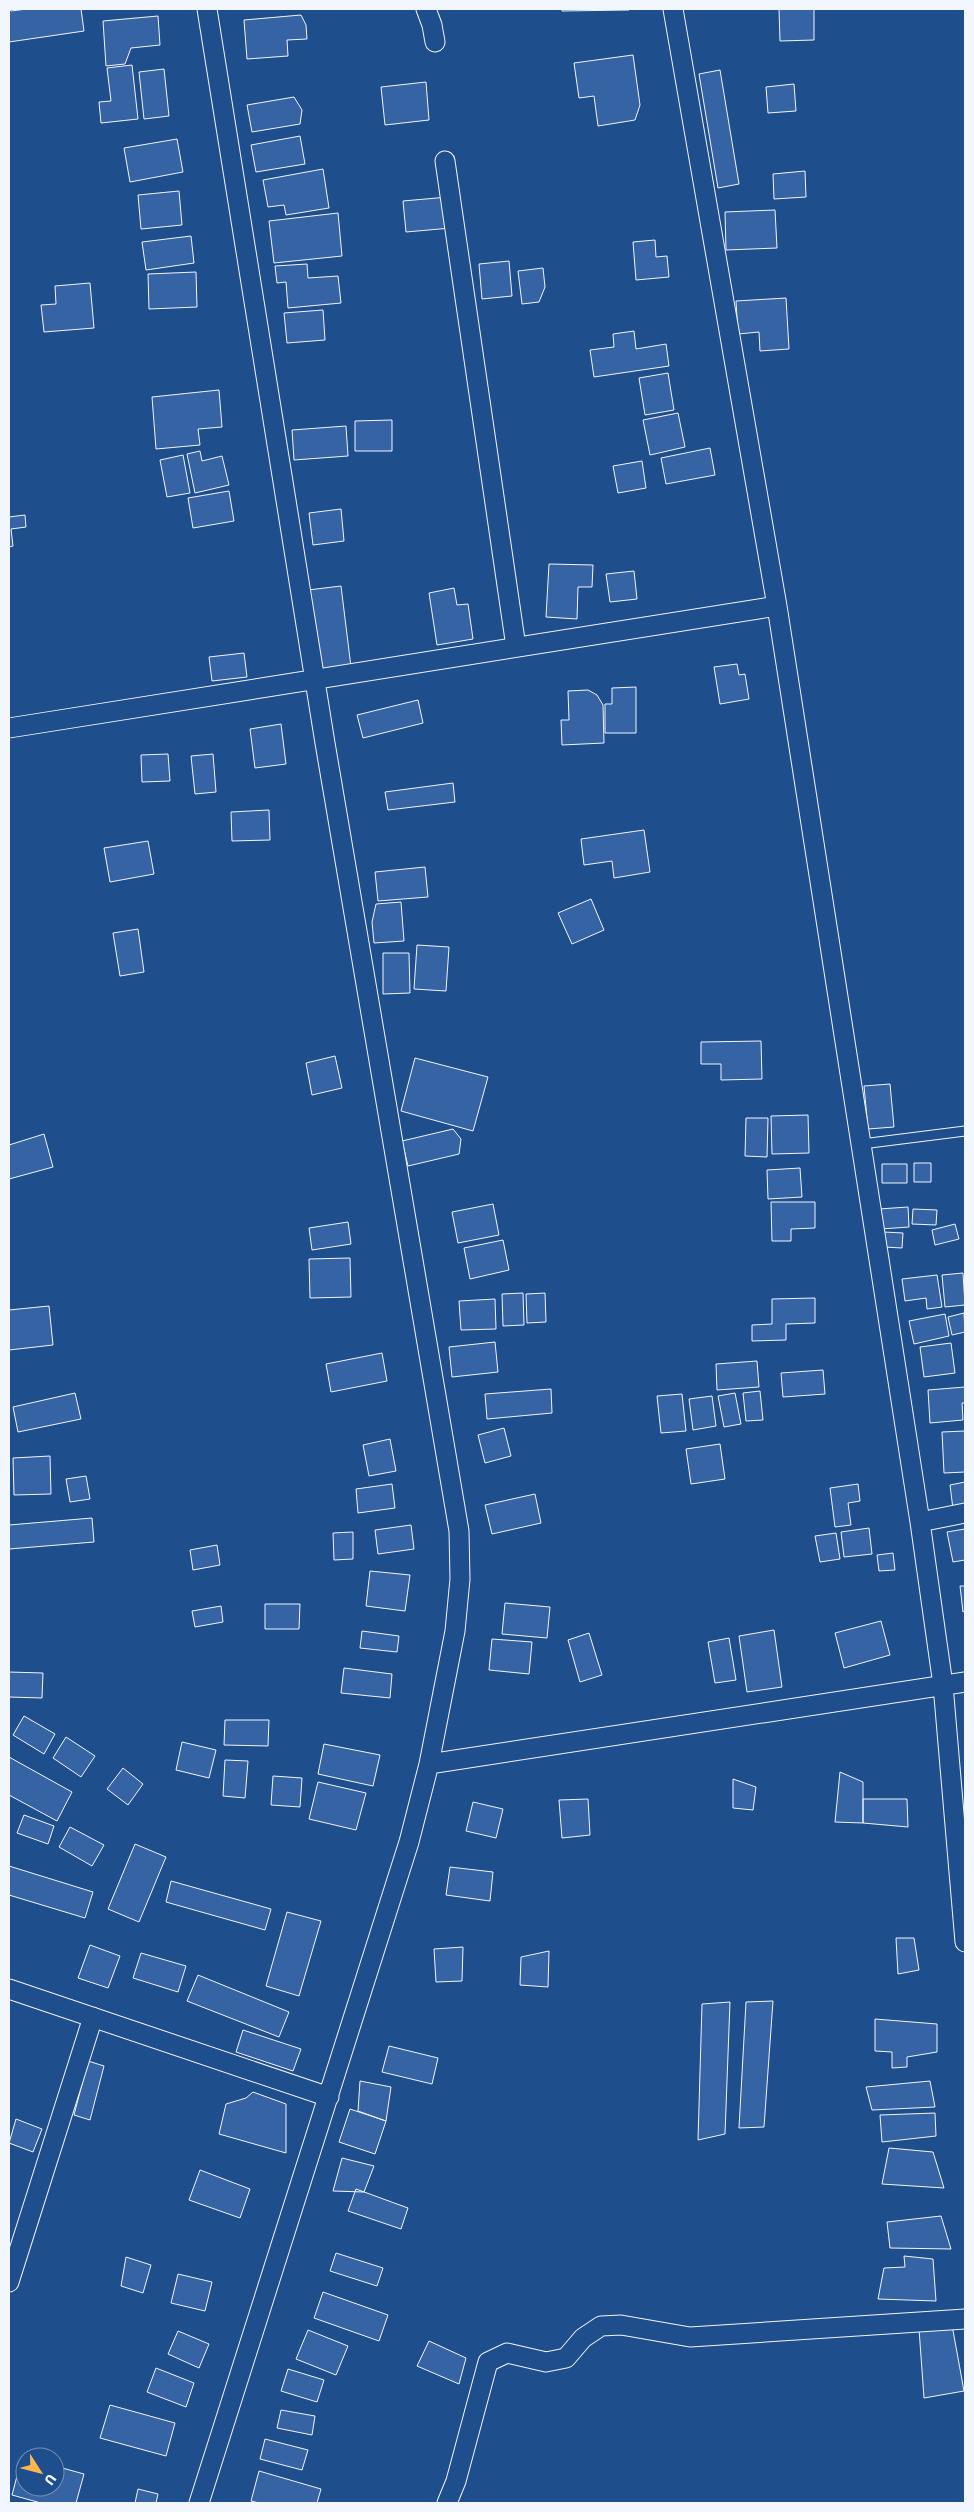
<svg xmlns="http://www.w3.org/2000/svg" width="974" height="2512" font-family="Signika,sans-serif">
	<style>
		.building { fill: #3563a3; stroke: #f2f6ff }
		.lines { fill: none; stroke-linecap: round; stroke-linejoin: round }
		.service-casing { stroke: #f2f6ff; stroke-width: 11 }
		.minor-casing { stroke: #f2f6ff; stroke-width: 21 }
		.service { stroke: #1f4e8c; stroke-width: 9 }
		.minor { stroke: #1f4e8c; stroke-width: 19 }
	</style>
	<rect width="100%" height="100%" fill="#1f4e8c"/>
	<!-- building -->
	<path class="building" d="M9 9 11 11 27 9H81L84 31 9 42Z
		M562 9H629V10L562 11Z
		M779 9H814V40L780 41Z
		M301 15 306 25 307 39 287 40 288 56 247 59 244 20Z
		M158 16 160 45 131 48 125 64 106 66 103 21Z
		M633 55 640 105 635 120 598 126 594 96 579 98 574 63Z
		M132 65 138 119 101 123 99 102 111 101 107 68Z
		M164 69 169 116 144 119 139 72Z
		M720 70 739 184 718 188 699 74Z
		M426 82 429 120 385 125 381 87Z
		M794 84 796 111 768 113 766 87Z
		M294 97 302 110 300 124 252 132 247 105Z
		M300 136 305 164 256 172 251 145Z
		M177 139 183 172 130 182 124 148Z
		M323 169 329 208 286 215 284 205 268 207 263 180Z
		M805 171 806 197 774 199 773 174Z
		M179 191 182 225 141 229 138 195Z
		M448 197 451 228 406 232 403 201Z
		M775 210 777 248 726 250 725 212Z
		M338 213 342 256 274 263 269 221Z
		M191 236 194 263 146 270 142 242Z
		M655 240 656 257 667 256 669 277 636 280 633 242Z
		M509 261 512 296 482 299 479 264Z
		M307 264 308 278 338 276 341 303 288 308 286 282 277 283 275 266Z
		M543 268 545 287 539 302 522 304 518 271Z
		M196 272 197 307 149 309 148 274Z
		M90 283 94 328 44 332 41 305 56 304 55 286Z
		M786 298 789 349 760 351 759 332 738 334 736 301Z
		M323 310 325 340 287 343 284 313Z
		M634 331 636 349 666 344 669 366 594 377 590 350 614 347 613 334Z
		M668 373 674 410 645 415 639 378Z
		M219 390 222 427 198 429 200 445 156 449 152 397Z
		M678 413 685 447 650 455 643 420Z
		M392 420V451H355V421Z
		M346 426 348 456 294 460 292 430Z
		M710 448 715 475 666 484 661 458Z
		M200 451 202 461 222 456 229 485 195 493 187 454Z
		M183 455 190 493 167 497 160 460Z
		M642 461 646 488 618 493 613 466Z
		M229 491 234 521 193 528 188 498Z
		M341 509 344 541 313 545 309 513Z
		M25 515 26 527 11 529 13 546 9 547V517Z
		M549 564 593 565 592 587H578L577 619 546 617Z
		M634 571 637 599 610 602 606 574Z
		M341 586 351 667 319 672 308 590Z
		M454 588 457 605 468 604 473 639 437 645 429 593Z
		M244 653 247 677 212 681 209 657Z
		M737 664 739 675 745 674 749 699 720 704 714 667Z
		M636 687V733H605V704H612V688Z
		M588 690 597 695 603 705 604 743 562 745 561 720H569L568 691Z
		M418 700 423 723 363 738 357 715Z
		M281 724 286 764 255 768 250 729Z
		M168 754 170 781 142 782 141 755Z
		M213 754 216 792 195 794 191 756Z
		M453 783 455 802 388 810 385 792Z
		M269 810 270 840 232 841 231 812Z
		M644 830 650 872 614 878 612 861 584 865 581 839Z
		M148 841 154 874 110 882 104 848Z
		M425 867 428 897 378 901 375 872Z
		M591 899 604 930 572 944 558 913Z
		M401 902 404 941 374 943 372 922 376 904Z
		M138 929 144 972 120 976 113 933Z
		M417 945 449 947 446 991 414 989Z
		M383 953H409L410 993 383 994Z
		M761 1041 762 1079 721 1080V1064H701V1042Z
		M335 1056 342 1088 312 1095 306 1063Z
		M415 1058 488 1077 473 1131 401 1111Z
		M890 1084 894 1127 868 1129 864 1086Z
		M808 1115 809 1153 772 1154 771 1116Z
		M746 1118H768L767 1157 745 1156Z
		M453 1129 461 1139 459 1154 408 1166 402 1141Z
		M44 1134 53 1167 9 1179V1145Z
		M914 1163H931V1182H914Z
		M882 1164H907V1183H882Z
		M800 1168 802 1197 768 1199 767 1170Z
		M771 1202H815V1228L791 1229V1241H772Z
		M493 1204 499 1235 458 1243 452 1212Z
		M908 1207 909 1227 881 1229 879 1209Z
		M913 1209 937 1210 936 1225 912 1224Z
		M348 1222 351 1244 312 1250 309 1228Z
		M955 1224 959 1239 935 1245 932 1230Z
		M884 1232 903 1233 902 1248 884 1247Z
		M503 1240 509 1270 470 1279 464 1248Z
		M350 1258 351 1297 310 1298 309 1259Z
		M963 1273 965 1305 945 1307 942 1275Z
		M937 1275 942 1307 927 1309 926 1298 905 1301 902 1279Z
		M523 1293 524 1325 503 1326 502 1294Z
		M545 1293 546 1322 527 1323 526 1294Z
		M815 1298V1323L786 1324V1340L752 1341V1325L772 1324V1299Z
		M495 1299 496 1329 461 1330 459 1301Z
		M49 1306 53 1345 9 1350V1310Z
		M964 1313 965 1332 952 1335 948 1317Z
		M945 1314 949 1336 914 1344 909 1321Z
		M495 1342 498 1372 452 1377 449 1347Z
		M951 1343 955 1373 924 1377 920 1347Z
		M382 1353 387 1381 331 1392 326 1364Z
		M757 1361 759 1387 717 1390 716 1364Z
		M823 1370 825 1394 783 1397 781 1373Z
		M965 1387V1403H962L963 1420 930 1423 928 1390Z
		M551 1389 552 1413 487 1419 485 1394Z
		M760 1391 763 1420 746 1421 743 1393Z
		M75 1393 81 1419 18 1432 13 1407Z
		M735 1393 741 1424 724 1427 718 1396Z
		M682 1394 686 1431 661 1433 657 1396Z
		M712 1396 716 1426 693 1430 689 1399Z
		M504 1428 511 1456 485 1463 478 1435Z
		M965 1431V1472L944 1473 942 1432Z
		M390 1439 396 1471 369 1476 363 1445Z
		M720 1444 725 1479 691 1484 686 1449Z
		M50 1456 51 1494 14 1495 13 1458Z
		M86 1476 90 1499 70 1502 66 1479Z
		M965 1482V1507L953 1509 950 1485Z
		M392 1484 395 1508 358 1513 356 1489Z
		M858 1484 860 1501 848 1503 851 1525 835 1527 830 1488Z
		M535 1494 541 1523 492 1534 485 1505Z
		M92 1518 94 1542 9 1549V1525Z
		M411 1525 414 1549 378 1554 375 1530Z
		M869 1528 872 1554 844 1557 841 1532Z
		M965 1529V1560L953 1562 947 1532Z
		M353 1532V1559L334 1560 333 1533Z
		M836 1533 840 1559 820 1562 815 1536Z
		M217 1545 220 1565 193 1570 190 1550Z
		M893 1553 895 1570 879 1571 877 1555Z
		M370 1571 410 1575 405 1611 366 1606Z
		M960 1586H965V1611L963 1612Z
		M505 1603 550 1607 547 1638 502 1634Z
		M265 1604H300L299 1629H265Z
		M221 1606 223 1622 195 1627 192 1611Z
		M881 1621 890 1655 844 1668 835 1633Z
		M774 1630 782 1687 747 1692 739 1636Z
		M362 1631 399 1636 397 1652 360 1648Z
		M589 1633 602 1675 580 1682 568 1640Z
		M729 1638 736 1680 715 1683 708 1642Z
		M492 1639 532 1642 529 1674 489 1670Z
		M344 1668 392 1674 390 1698 341 1693Z
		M9 1672 43 1673 42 1698 9 1697Z
		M24 1716 55 1734 44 1754 13 1735Z
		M225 1720H269L268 1746 224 1745Z
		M66 1737 95 1756 81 1777 53 1758Z
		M182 1742 216 1750 209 1778 176 1770Z
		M324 1744 380 1755 373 1786 318 1774Z
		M9 1757 72 1792 57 1821 9 1795Z
		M225 1760 248 1761 245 1798 223 1796Z
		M123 1768 143 1784 128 1805 107 1789Z
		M840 1772 863 1782V1823L835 1822Z
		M273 1776 302 1778 300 1807 271 1805Z
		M733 1779 756 1787 753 1810 733 1808Z
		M318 1782 366 1793 356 1830 309 1819Z
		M588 1799 590 1835 562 1838 559 1800Z
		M863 1799H907L908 1827 863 1823Z
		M473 1802 503 1809 496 1838 466 1831Z
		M24 1815 54 1826 48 1844 17 1833Z
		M70 1827 104 1845 92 1866 59 1847Z
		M135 1844 166 1857 139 1922 108 1909Z
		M9 1866 93 1892 85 1918 9 1895Z
		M450 1867 493 1872 490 1901 446 1895Z
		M171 1881 271 1909 265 1930 166 1902Z
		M287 1912 321 1921 299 1996 266 1986Z
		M896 1938H914L919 1970 898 1974Z
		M90 1945 120 1956 108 1988 78 1978Z
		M463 1947 462 1981 436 1982 434 1949Z
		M549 1951 548 1987 520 1985 521 1957Z
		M141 1953 186 1966 178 1992 133 1978Z
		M198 1975 289 2012 279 2037 187 2001Z
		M773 2001 764 2127 739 2128 746 2002Z
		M730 2002 725 2134 698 2140 702 2004Z
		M875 2019 937 2024V2052L907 2057V2067L892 2068V2052L875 2051Z
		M243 2030 301 2049 293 2071 236 2052Z
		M389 2046 438 2058 432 2084 382 2072Z
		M88 2061 104 2066 90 2120 74 2115Z
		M360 2081 391 2087 386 2121 358 2111Z
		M930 2081 935 2107 872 2110 866 2087Z
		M253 2092 286 2104V2153L219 2134 226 2104 246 2098Z
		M350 2109 386 2121 375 2154 339 2142Z
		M935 2113 936 2136 882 2142 880 2115Z
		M16 2119 42 2129 33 2152 9 2143Z
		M889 2148 933 2152 944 2188 882 2184Z
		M342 2158 374 2166 364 2192 333 2191Z
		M200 2170 250 2189 240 2218 189 2200Z
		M356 2189 408 2208 401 2229 348 2211Z
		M941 2216 951 2249 890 2248 887 2222Z
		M336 2253 383 2268 377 2286 330 2271Z
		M904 2256 933 2259 936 2301 878 2299 884 2268 905 2267Z
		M126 2257 151 2265 143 2293 121 2286Z
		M178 2274 212 2282 205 2311 171 2303Z
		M323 2292 388 2315 379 2341 314 2318Z
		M952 2325 964 2391 924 2398 919 2329Z
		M308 2330 348 2346 336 2375 296 2359Z
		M178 2331 209 2344 199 2368 168 2354Z
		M429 2341 466 2358 459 2384 417 2366Z
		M156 2368 194 2383 186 2407 147 2392Z
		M288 2369 324 2380 317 2402 281 2391Z
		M110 2405 175 2423 166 2456 100 2438Z
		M281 2410 315 2416 312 2435 277 2428Z
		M265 2439 308 2450 302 2470 260 2459Z
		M22 2457 25 2458V2487H55V2466L84 2474 76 2503H41L12 2495Z
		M259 2471 321 2489 317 2503H259L251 2501Z
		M138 2489 158 2494 156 2503H135Z"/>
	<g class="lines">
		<defs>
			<path id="service" d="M862 1144 965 1131"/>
			<path id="minor" d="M426 9 432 25 435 42
				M673 9 777 606 920 1522 943 1685 965 1942
				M445 161 516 647
				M9 728 777 606
				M920 1522 965 1513
				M429 1764 965 1682
				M9 1989 329 2097
				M9 2282 93 2017
				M199 2503 409 1842 429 1764 455 1631 460 1579 459 1531 325 743 207 9
				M447 2503 456 2481 488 2362 507 2353 546 2362 566 2358 583 2338 601 2326 621 2325 690 2337 965 2319"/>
		</defs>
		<!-- service casing -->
		<use href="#service" class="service-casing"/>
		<!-- minor casing -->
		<use href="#minor" class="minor-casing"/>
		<!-- service -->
		<use href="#service" class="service"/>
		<!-- minor -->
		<use href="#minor" class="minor"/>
	</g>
	<!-- border -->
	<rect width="974" height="2512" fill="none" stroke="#f2f6ff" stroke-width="20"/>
	<!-- north arrow -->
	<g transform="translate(40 2472) rotate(126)"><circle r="24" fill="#1f4e8c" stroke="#7391ba"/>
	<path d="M0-4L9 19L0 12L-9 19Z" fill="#ffb74d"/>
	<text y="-8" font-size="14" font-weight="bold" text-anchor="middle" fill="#f2f6ff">U</text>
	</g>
</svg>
